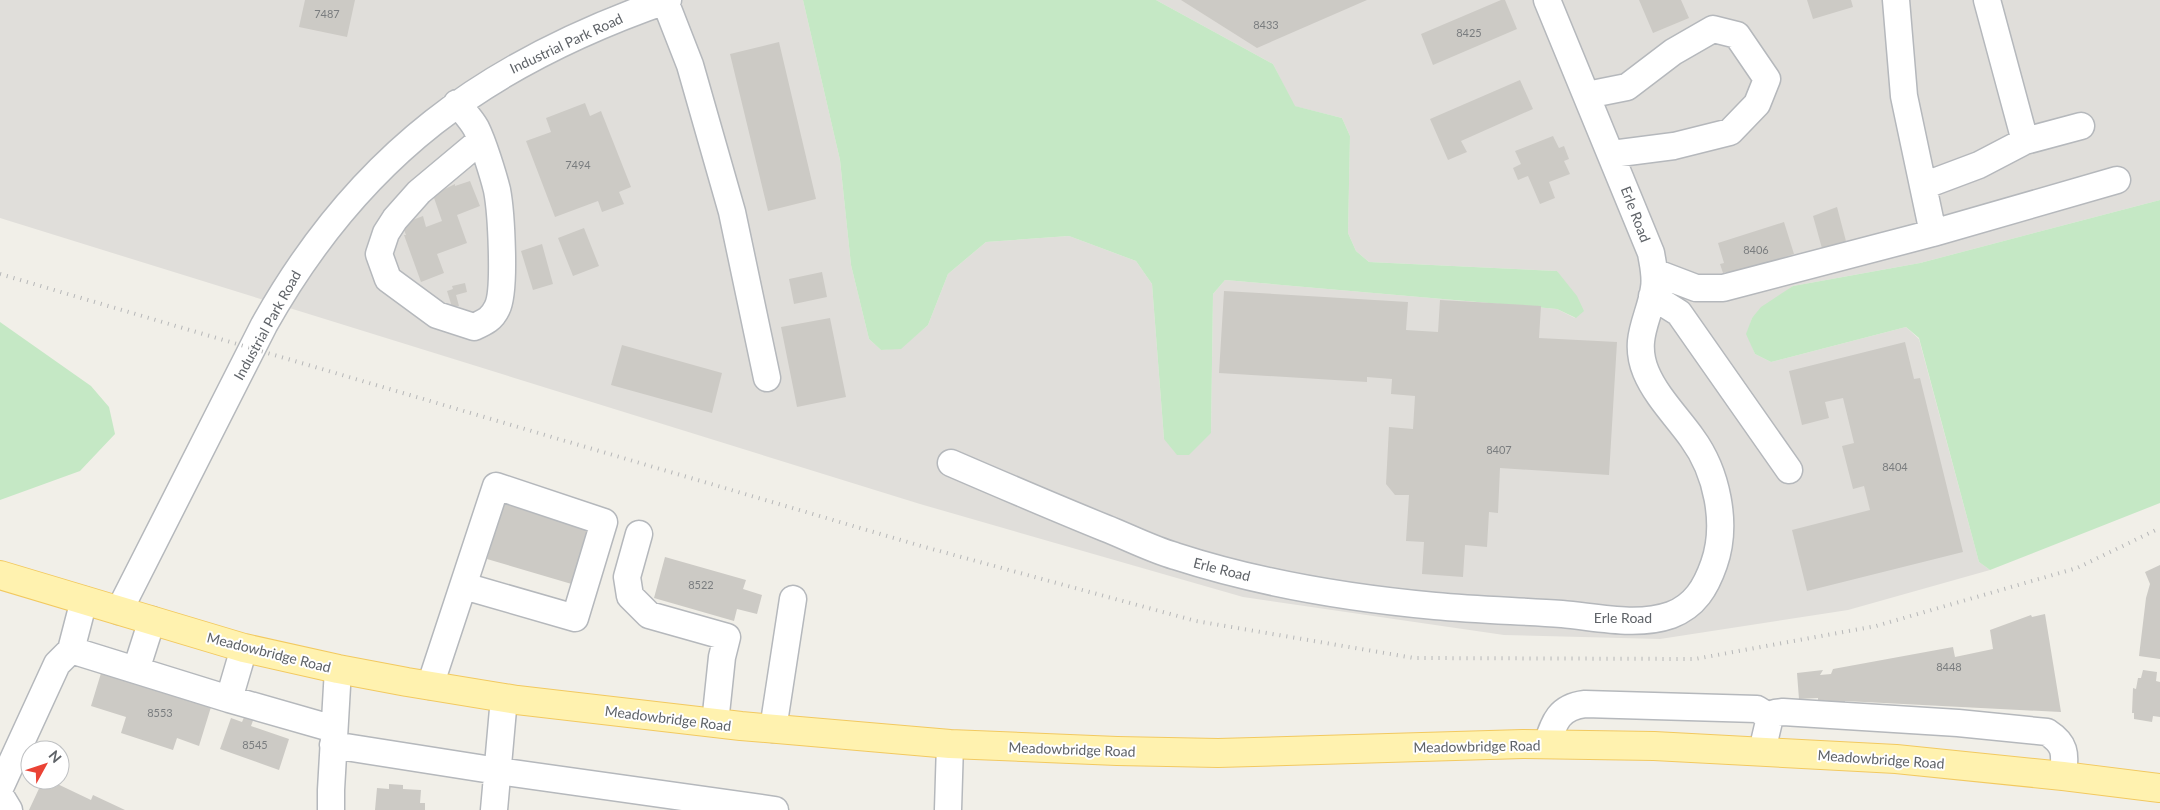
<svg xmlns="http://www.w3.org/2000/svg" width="2160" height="810" font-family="Lato,sans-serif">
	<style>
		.industrial { fill: #e0deda }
		.green { fill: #c5e8c5 }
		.building { fill: #cccac5 }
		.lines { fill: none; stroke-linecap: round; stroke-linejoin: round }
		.minor-casing { stroke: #b5b8bc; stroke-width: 29 }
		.major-casing { stroke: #f2c960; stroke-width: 30 }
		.minor { stroke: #fff; stroke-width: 26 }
		.major { stroke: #fff2af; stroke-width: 28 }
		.rail { stroke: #b6b7b8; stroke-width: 4; stroke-dasharray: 1 6; stroke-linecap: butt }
		.labels { text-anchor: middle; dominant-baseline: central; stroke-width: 4; stroke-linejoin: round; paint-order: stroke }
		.number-label { font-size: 11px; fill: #7a7d7f }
		.street-label { font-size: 14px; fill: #5f6368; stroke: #fff }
	</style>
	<rect width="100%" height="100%" fill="#f1efe8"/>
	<!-- industrial -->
	<path class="industrial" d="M0 0H803L840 160 851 265 869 339 881 350 901 348 928 325 948 274 986 242 1069 236 1136 261 1152 284 1164 439 1211 433 1213 294 1225 280 1557 309 1575 318 1557 271 1369 262 1356 251 1348 233 1350 136 1342 118 1294 106 1273 64 1156 0H2160V200L1920 263 1793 286 1752 318 1747 334 1755 354 1771 362 1906 327 1919 339 1979 562 1990 570 1848 610 1660 639 1504 635 1243 597 920 504 0 218Z"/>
	<!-- green -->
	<path class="green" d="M803 0H1156L1273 64 1295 106 1342 118 1350 136 1348 233 1356 251 1369 262 1557 271 1577 296 1584 311 1576 318 1557 309 1225 280 1213 294 1211 433 1189 455H1177L1164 439 1152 284 1136 261 1069 236 986 242 948 274 928 325 901 349 881 350 869 339 851 265 840 160Z
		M2160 200V503L1990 570 1979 562 1919 338 1906 327 1771 362 1755 354 1746 334 1752 318 1761 307 1793 286 1920 263Z
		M0 322 91 386 109 407 115 434 80 471 0 500Z"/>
	<!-- building -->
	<path class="building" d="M305 0H355L347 37 299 27Z
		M1181 0H1367L1257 48Z
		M1501 0H1505L1517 29 1433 65 1421 34Z
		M1639 0H1681L1689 18 1653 33Z
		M1807 0H1851L1853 7 1813 19Z
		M779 42 816 199 768 211 730 54Z
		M1520 80 1533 109 1461 141 1467 152 1448 160 1430 119Z
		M585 103 590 116 601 111 631 187 619 192 624 204 602 212 598 201 555 217 526 141 551 132 546 118Z
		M1553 136 1559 148 1564 146 1569 159 1564 161 1570 174 1549 182 1555 198 1540 204 1528 176 1518 180 1513 168 1521 164 1515 151Z
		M470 181 480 206 457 215 467 243 437 254 444 273 421 282 404 235H406L402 224 423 216 426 227 442 221 433 195 455 184V186Z
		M1837 207 1847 245 1823 252 1813 216Z
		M1784 222 1794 254 1727 275 1726 272 1723 273 1720 264 1724 263 1718 243Z
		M584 228 599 266 573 276 558 238Z
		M542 244 553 284 533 290 521 251Z
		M822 272 827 297 794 304 789 279Z
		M465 283 467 292 456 295 459 306 452 307 447 291 453 289 452 286Z
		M1224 291 1408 302 1406 330 1438 332 1440 300 1541 306 1539 338 1617 342 1609 475 1500 468 1498 513 1489 512 1487 547 1465 545 1463 577 1422 574 1424 542 1406 541 1409 495H1395L1386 484 1389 427 1413 429 1415 396 1391 394 1392 379 1367 377V382L1219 373Z
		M830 318 846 397 797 407 781 327Z
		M1905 342 1914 379 1920 378 1963 552 1807 591 1792 530 1870 510 1864 486 1853 489 1842 446 1854 443 1843 398 1825 402 1829 418 1802 425 1789 371Z
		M622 345 722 373 712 413 611 385Z
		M504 503 592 529 575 585 487 559Z
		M665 557 746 580 743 589 762 595 757 614 737 609 734 621 654 598Z
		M2160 565V659L2139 656 2146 598 2150 584 2145 572Z
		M2045 614 2061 712 1845 701V714L1828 713V701L1818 700V698L1799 699 1797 673 1823 670 1820 675 1831 674 1833 669 1953 647 1955 657 1993 649 1990 630 2031 615 2032 617Z
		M102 670 211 707 199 746 177 738 173 750 121 733 126 717 91 706Z
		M2143 670 2157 672 2156 681 2160 682V717L2153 716 2152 722 2134 719V713H2132L2133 688 2136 689 2138 678H2141Z
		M245 715 254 718 251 726 289 739 279 770 220 749 231 718 242 722Z
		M43 780H49L91 800 93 795 125 810H29Z
		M389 784 403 785V789L421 790 420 803H425V810H375L377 788 389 789Z"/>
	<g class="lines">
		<defs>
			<path id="minor" d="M1896 0 1904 96 1933 233
				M1987 0 2025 141 2081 126
				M665 1 690 65 732 212 767 378
				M1587 95 1627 87 1673 52 1713 29 1737 35 1767 79 1757 104 1730 132 1674 146 1612 154
				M457 103C463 111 471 119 476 128 483 142 493 174 497 190 501 211 506 291 497 308 492 319 485 322 474 327L437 315 388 279 379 254 386 233 395 219 419 192 480 141
				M1923 186 1979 165 2025 141
				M1654 272 1696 288H1723L1933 233 2117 180
				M1652 296 1679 313 1789 470
				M951 463C1002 485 1053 507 1105 528 1128 537 1151 549 1175 556 1258 583 1348 598 1435 606 1477 610 1520 611 1562 614 1596 617 1637 627 1671 615 1695 606 1706 587 1714 564 1728 524 1717 472 1692 438 1677 417 1656 396 1646 372 1632 338 1650 318 1654 288 1656 276 1653 265 1651 253L1547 0
				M639 534 627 577 630 596 649 615 727 637 722 657 715 723
				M84 600 71 650 229 699 244 648
				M119 611 264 325C359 155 486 63 668 0
				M136 670 152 620
				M430 686 496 486 604 522 575 618 464 586
				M229 699 334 729
				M773 729 793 599
				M1547 744C1554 722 1559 707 1585 704L1757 709 1770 717
				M333 745 498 771 775 810
				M1762 751 1770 717 1775 713 1783 712 1958 723 2047 732C2067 745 2065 754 2063 776
				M0 788 57 664 71 650
				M0 795 9 810
				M331 810V790L338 669
				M494 810 504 698
				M948 810 950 744"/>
			<path id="major" d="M0 575 244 648 338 669 407 682 517 700 741 726 950 744 1117 751 1218 753 1523 744 1654 746 1896 759 2063 776 2160 788"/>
		</defs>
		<!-- minor casing -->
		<use href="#minor" class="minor-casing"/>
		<!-- major casing -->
		<use href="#major" class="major-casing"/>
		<!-- minor -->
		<use href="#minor" class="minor"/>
		<!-- major -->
		<use href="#major" class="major"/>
		<!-- rail -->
		<path class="rail" d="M0 274 921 546 1196 621 1414 658 1695 659 1876 626 2077 568 2160 528"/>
	</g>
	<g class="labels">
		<!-- number labels -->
		<g class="number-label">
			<text x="327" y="13">7487</text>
			<text x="1266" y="24">8433</text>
			<text x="1469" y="32">8425</text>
			<text x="578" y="164">7494</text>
			<text x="1756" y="249">8406</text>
			<text x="1499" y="449">8407</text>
			<text x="1895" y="466">8404</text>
			<text x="701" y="584">8522</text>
			<text x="1949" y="666">8448</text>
			<text x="160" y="712">8553</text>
			<text x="255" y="744">8545</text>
		</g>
		<!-- street labels -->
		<g class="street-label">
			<text transform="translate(566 43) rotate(-25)">Industrial Park Road</text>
			<text transform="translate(1636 214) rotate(69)">Erle Road</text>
			<text transform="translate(267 325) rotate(-61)">Industrial Park Road</text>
			<text transform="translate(1222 569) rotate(14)">Erle Road</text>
			<text x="1623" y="617">Erle Road</text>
			<text transform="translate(269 652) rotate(14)">Meadowbridge Road</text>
			<text transform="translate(668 718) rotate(7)">Meadowbridge Road</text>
			<text transform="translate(1477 746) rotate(-1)">Meadowbridge Road</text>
			<text transform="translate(1072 749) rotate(2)">Meadowbridge Road</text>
			<text transform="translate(1881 759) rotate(4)">Meadowbridge Road</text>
		</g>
	</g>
	<!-- north arrow -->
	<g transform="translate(45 765) rotate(50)"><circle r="24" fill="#ffffff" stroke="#bfc1c3"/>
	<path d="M0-4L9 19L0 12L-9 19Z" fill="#ea4335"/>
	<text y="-8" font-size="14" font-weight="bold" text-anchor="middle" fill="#5f6368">N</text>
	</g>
</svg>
